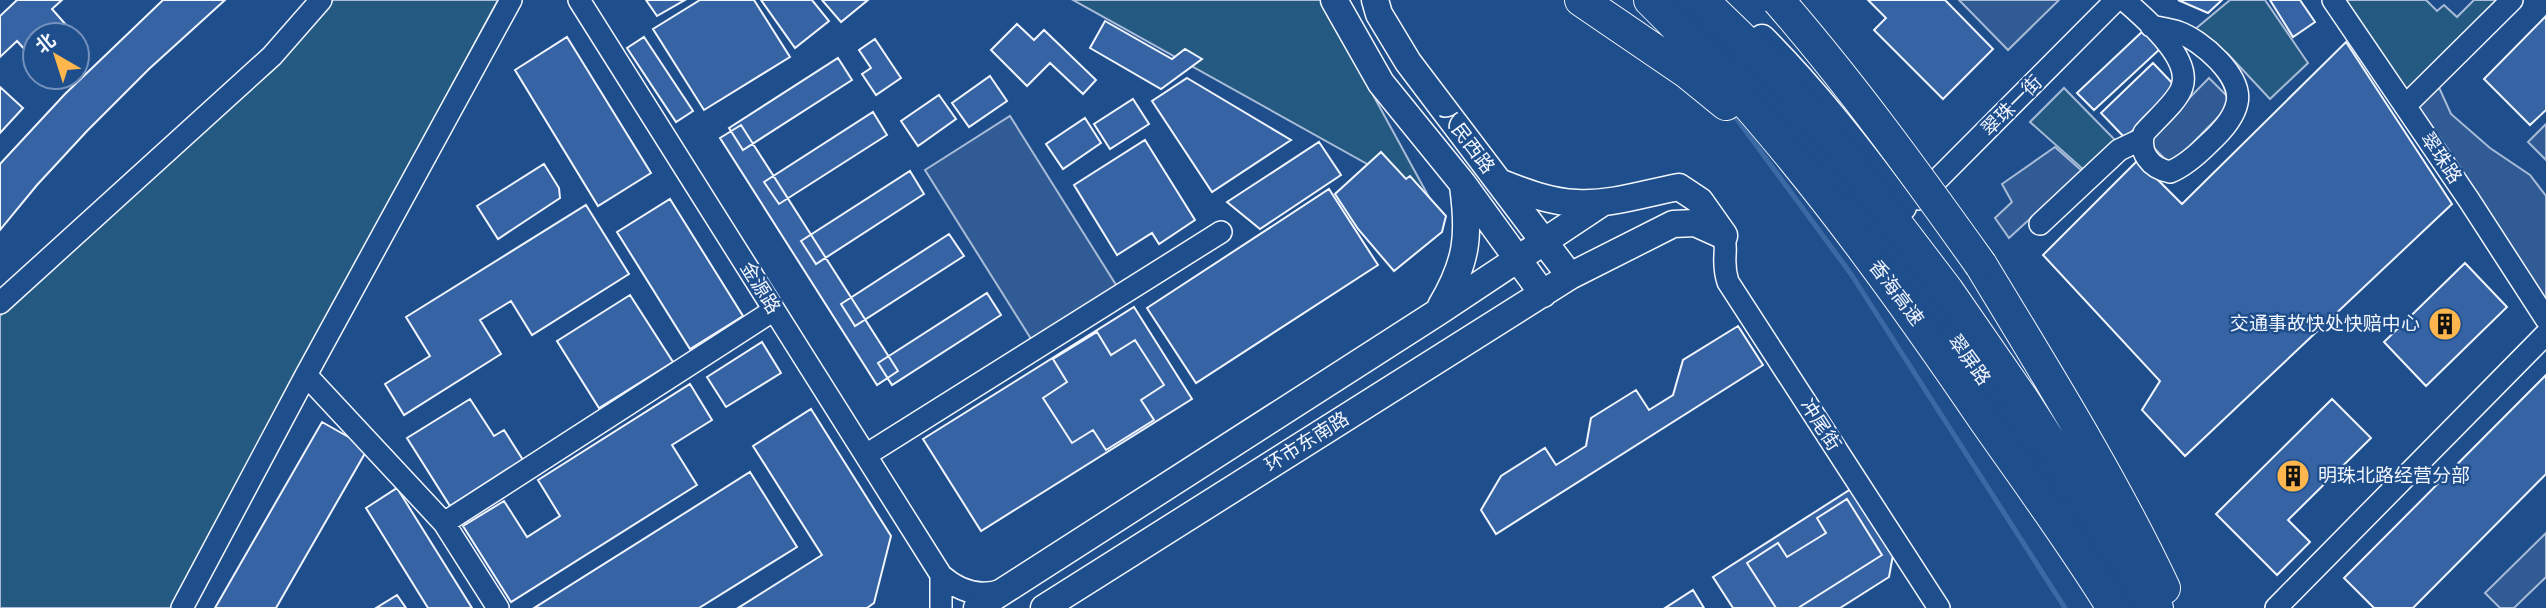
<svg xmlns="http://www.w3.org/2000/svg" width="2546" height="608" font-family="'Nunito Sans','Noto Sans SC',sans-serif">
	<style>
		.green { fill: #245a82; stroke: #a8bbd7; stroke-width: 2 }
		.parking { fill: #305b95; stroke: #a8bbd7; stroke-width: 2 }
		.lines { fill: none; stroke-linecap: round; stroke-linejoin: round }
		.stream { stroke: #3b69a3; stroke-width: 5 }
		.building { fill: #3563a3; stroke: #f2f6ff; stroke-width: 2 }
		.minor-casing { stroke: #f2f6ff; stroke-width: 24 }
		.major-casing { stroke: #f2f6ff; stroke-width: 29 }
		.highway-casing { stroke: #f2f6ff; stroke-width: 34 }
		.minor { stroke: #1f4e8c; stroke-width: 21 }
		.major { stroke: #1f4e8c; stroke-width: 26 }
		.highway { stroke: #1f4e8c; stroke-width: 32 }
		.highway-bridge-casing { stroke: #f2f6ff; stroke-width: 34; stroke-linecap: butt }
		.highway-bridge { stroke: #1f4e8c; stroke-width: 32 }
		.labels { text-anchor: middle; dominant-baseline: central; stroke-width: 5; stroke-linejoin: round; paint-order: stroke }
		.street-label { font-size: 19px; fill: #f2f6ff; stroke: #1f4e8c }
		.poi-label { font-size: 19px; fill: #f2f6ff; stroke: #1f4e8c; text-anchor: end }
	</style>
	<rect width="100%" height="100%" fill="#1f4e8c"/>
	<!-- green -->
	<path class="green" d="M333 0H498L171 608H0V316L280 63Z
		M1073 0H1321L1430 199Z
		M2230 0H2265L2308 63 2270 99 2227 53 2193 31Z
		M2340 0H2426L2437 11 2444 5 2457 17 2474 0H2504L2405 96Z
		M2064 88 2116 141 2085 171 2030 122Z"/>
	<!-- parking -->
	<path class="parking" d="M1959 0H2059L2008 50Z
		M2209 78 2233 102 2171 165 2147 141Z
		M2437 83 2451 114 2490 148 2530 175 2546 196V305L2412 108Z
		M1010 116 1118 288 1033 342 925 170Z
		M2546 124V160L2528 142Z
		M2055 147 2082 171 2009 238 1995 218 2012 202 2002 184Z
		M2546 533V577L2514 608H2500L2485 593Z"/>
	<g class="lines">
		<!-- stream -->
		<path class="stream" d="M1731 111 1851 274 2065 608"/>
	</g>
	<!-- building -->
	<path class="building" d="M17 0H62L52 9 75 35H35V61L17 41 0 57V16Z
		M163 0H225L149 69 87 131 37 185 0 230V164L65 94Z
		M646 0H685L657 16Z
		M700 0H754L790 57 704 110 653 29Z
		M761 0H812L829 21 795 48Z
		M822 0H868L841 22Z
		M1868 0H1945L1993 49 1943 99 1874 30 1886 18Z
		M2178 0H2222L2208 13Z
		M2270 0H2300L2315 22 2293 37Z
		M2546 16V110L2530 125 2484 79Z
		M1105 21 1172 59 1185 49 1202 59 1161 89 1090 48Z
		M1017 24 1034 40 1044 30 1096 80 1083 94 1050 63 1027 86 991 50Z
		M2144 30 2161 48 2094 110 2077 93Z
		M567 37 651 173 598 206 515 70Z
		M644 37 693 111 676 122 627 48Z
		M77 38 84 46 77 52Z
		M875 39 901 78 876 95 862 74 871 68 859 50Z
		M2346 42 2452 204 2185 456 2142 410 2160 381 2043 255 2138 160 2182 204Z
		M838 58 852 80 743 150 729 128Z
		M2153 63 2177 88 2125 138 2101 113Z
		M990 76 1007 101 969 127 952 103Z
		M1187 78 1291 140 1212 192 1152 101Z
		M0 87 23 108 0 133Z
		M939 95 956 119 918 146 901 121Z
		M1133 99 1149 124 1110 149 1094 124Z
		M873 112 887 135 779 204 764 182Z
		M1085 118 1101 143 1063 169 1046 144Z
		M741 125 898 371 877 385 720 138Z
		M1145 140 1195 220 1159 244 1152 233 1117 255 1074 185Z
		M1319 142 1341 175 1260 229 1227 202Z
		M1381 152 1406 179 1410 176 1446 216 1442 232 1394 271 1358 229 1335 194Z
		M544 164 559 188 560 198 498 239 477 206Z
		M910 171 924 194 816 264 801 241Z
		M1329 189 1378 265 1196 383 1147 308Z
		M670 199 743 316 690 349 617 232Z
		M586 205 629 274 532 335 511 301 480 320 501 354 404 415 385 384 430 356 406 317Z
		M949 234 964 256 855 326 841 304Z
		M2465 263 2507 307 2426 386 2384 342Z
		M987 293 1001 315 892 385 878 363Z
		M630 295 673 362 599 408 557 341Z
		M1134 307 1192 399 981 531 923 439Z
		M1738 326 1763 365 1496 534 1481 510 1501 476 1545 448 1556 465 1586 446 1591 418 1636 390 1649 410 1673 395 1683 360Z
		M1097 332 1111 355 1135 340 1164 385 1141 400 1154 420 1106 450 1093 430 1072 443 1043 398 1067 382 1053 359Z
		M762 342 781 373 726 407 707 377Z
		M2546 375V474L2413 608H2374L2344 578Z
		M690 384 712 420 672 445 697 485 511 602 463 526 504 501 527 537 560 516 538 480Z
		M470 399 494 436 504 430 523 460 450 506 407 438Z
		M2332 399 2371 438 2288 520 2310 542 2277 575 2216 514Z
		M811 409 891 536 874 603 867 608H738L822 555 753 446Z
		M322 422 368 448 276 608H215Z
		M750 472 797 547 699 608H534Z
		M397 488 472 608H428L366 508Z
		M1851 489 1893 555 1889 577 1840 608H1733L1713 577Z
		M1847 499 1882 555 1798 608H1776L1747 563 1778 543 1787 557 1826 533 1817 518Z
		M1693 590 1704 608H1665Z
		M397 595 406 608H376Z"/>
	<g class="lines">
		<defs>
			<path id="minor" d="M579 0 941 575
				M2124 0C2144 17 2192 58 2182 87 2178 101 2154 121 2144 133 2138 152 2150 168 2170 172 2185 166 2198 154 2209 143 2220 133 2234 118 2237 103 2243 76 2201 40 2178 32 2170 29 2160 28 2151 26
				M2333 0 2469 200 2546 319
				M2405 106 2512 0
				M1918 199 2116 0
				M2040 224 2119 150 2142 139
				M1724 236C1728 253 1721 261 1728 282L1939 608
				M0 303 272 56 321 0
				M306 375 444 523 774 310
				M866 455 1221 232
				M444 523 498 608
				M182 608 306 375 511 0
				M941 608V575C959 591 979 598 1002 590
				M2276 608 2546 334"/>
			<path id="major" d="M1334 0 1381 83 1463 184 1543 294
				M1375 0 1379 14 1408 62 1570 276
				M1673 0C1740 64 1798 135 1855 208 1956 336 2049 470 2136 608
				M1762 38C1814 90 1859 148 1903 207
				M1499 182C1524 192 1550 202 1577 203 1611 205 1646 193 1679 187L1700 201 1724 235
				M1441 306C1467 262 1470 236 1463 186
				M977 608 1438 312 1602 203
				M1044 608 1570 276 1673 224 1695 223 1724 236"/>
			<path id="highway" d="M1581 0 1688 73 1726 104
				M1650 0C1777 125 1884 272 1984 419 2028 482 2073 543 2113 608
				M1702 0 1761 57 1831 138 1947 290 2021 397 2157 608
				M1981 265C2045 371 2111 476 2164 588"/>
		</defs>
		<!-- minor casing -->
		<use href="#minor" class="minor-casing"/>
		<!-- major casing -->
		<use href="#major" class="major-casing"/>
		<!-- highway casing -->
		<use href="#highway" class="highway-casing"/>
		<!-- minor -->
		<use href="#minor" class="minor"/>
		<!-- major -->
		<use href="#major" class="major"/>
		<!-- highway -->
		<use href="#highway" class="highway"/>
		<defs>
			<path id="highway-bridge" d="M1778 0C1851 84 1916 174 1981 265"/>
		</defs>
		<!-- highway-bridge casing -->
		<use href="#highway-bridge" class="highway-bridge-casing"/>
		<!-- highway-bridge -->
		<use href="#highway-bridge" class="highway-bridge"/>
	</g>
	<!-- icons -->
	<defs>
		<symbol id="building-disc" viewBox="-11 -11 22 22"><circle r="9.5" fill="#ffb74d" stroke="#1f4e8c"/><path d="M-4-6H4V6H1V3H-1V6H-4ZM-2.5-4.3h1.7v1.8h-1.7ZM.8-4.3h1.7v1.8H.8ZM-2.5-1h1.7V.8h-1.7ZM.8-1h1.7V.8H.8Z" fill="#111"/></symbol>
	</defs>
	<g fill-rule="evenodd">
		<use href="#building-disc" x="2426" y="305" width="38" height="38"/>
		<use href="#building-disc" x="2274" y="457" width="38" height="38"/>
	</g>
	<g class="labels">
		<!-- street labels -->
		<g class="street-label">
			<text transform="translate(2012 106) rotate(-45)">翠珠一街</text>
			<text transform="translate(1467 141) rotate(53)">人民西路</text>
			<text transform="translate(2441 158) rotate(56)">翠珠路</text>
			<text transform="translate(760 288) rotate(58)">金源路</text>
			<text transform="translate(1896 293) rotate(53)">香海高速</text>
			<text transform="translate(1969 360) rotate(54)">翠屏路</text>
			<text transform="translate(1820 425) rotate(57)">冲尾街</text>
			<text transform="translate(1307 442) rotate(-32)">环市东南路</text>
		</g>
		<!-- poi labels -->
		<g class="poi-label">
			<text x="2420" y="324">交通事故快处快赔中心</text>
			<text x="2318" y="476" text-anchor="start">明珠北路经营分部</text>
		</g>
	</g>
	<!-- north arrow -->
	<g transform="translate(56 56) rotate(321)"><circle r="33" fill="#1f4e8c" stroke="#7391ba" stroke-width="2"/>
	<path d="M0-5L12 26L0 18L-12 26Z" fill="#ffb74d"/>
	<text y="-10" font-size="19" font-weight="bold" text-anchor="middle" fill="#f2f6ff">北</text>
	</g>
</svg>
